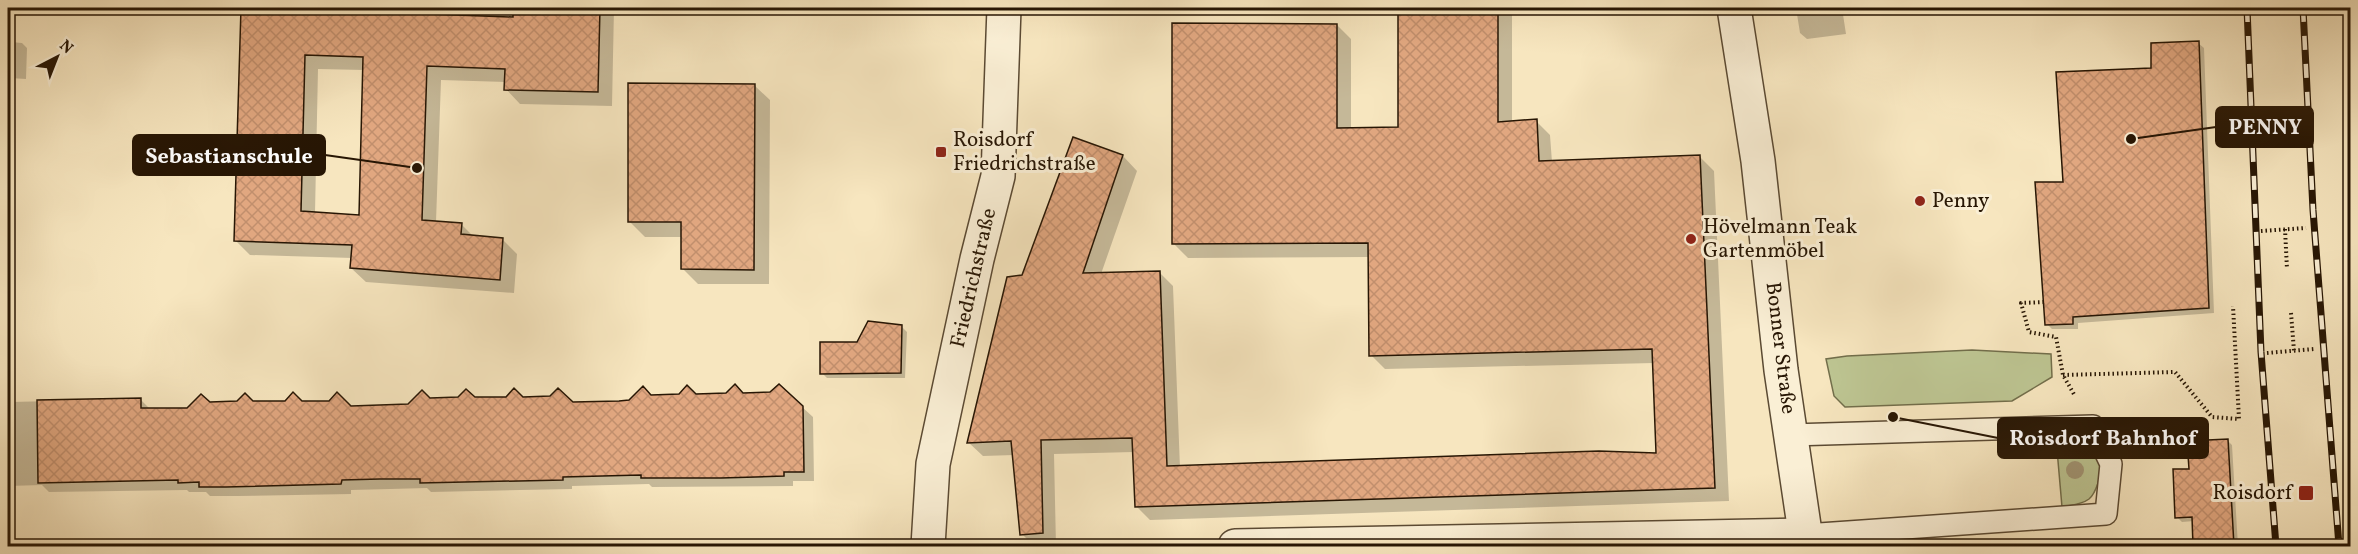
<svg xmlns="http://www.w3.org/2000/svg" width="2358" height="554" font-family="Vollkorn,serif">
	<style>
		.grass { fill: #bdc592; stroke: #726e4b; stroke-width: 1.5 }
		.shadow { fill: #0003; fill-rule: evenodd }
		.building { fill: url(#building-cross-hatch); stroke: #271604; stroke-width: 1.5; fill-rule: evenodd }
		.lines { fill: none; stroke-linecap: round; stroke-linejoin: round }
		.service-casing { stroke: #5b4a33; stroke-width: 24 }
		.minor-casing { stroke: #5b4a33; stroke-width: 36 }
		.tertiary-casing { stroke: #5b4a33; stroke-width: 36 }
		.path { stroke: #271604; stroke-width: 4; stroke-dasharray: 1.5 3; stroke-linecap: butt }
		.service { stroke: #faefd5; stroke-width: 21 }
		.minor { stroke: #faefd5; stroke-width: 33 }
		.tertiary { stroke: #faefd5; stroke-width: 33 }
		.rail-casing { stroke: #271604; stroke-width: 7 }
		.rail { stroke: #faefd5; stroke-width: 4.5; stroke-dasharray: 14; stroke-linecap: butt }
		.tree { fill: #a29574 }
		.poi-dot { fill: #8f2418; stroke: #faefd5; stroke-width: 2 }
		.labels { text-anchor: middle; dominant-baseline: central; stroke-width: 6; stroke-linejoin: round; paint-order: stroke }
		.poi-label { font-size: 21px; fill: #271604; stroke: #faefd5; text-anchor: start }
		.street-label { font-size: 21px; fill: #271604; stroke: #faefd5 }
		.leader { fill: none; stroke: #271604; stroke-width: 2 }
		.callout-dot { fill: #271604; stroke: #faefd5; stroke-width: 2 }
		.callout { fill: #271604; stroke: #271604; stroke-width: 2 }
		.callout-label { font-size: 22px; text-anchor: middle; font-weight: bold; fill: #fff }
	</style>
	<defs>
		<pattern id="building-cross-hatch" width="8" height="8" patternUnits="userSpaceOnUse" patternTransform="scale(1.5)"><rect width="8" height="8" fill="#e1a780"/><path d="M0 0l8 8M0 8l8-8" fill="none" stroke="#c18f6d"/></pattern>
	</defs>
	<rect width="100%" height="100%" fill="#f7e6bf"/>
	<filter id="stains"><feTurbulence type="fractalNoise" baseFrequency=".00333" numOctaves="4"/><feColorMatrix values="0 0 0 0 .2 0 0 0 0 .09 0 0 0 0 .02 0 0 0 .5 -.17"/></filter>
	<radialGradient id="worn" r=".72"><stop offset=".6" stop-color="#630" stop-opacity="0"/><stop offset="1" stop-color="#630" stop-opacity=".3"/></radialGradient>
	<!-- grass -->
	<path class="grass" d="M1972 350 2051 354 2052 377 2012 401 1845 407 1834 396 1826 359 1847 356Z
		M2072 437C2094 443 2105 460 2098 483 2096 489 2094 495 2089 499 2081 505 2071 505 2062 507L2056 438Z"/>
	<!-- shadow -->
	<path class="shadow" d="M242 8H444L443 16 514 18V8H614L612 106 520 104 506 89V82L441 80 436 222 461 224 474 237 502 239 517 254 514 293 366 282 351 268 352 258 250 255 236 241ZM318 69 364 70 360 217 315 213Z
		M1399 8H1512V122L1536 121 1550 135 1552 162 1699 156 1714 171 1729 501 1150 520 1136 506 1134 452 1054 454 1056 546H1034L1022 534 1014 455 983 456 968 442 1023 276 1074 139 1123 156 1137 171 1101 274 1159 272 1173 286 1180 468 1658 454 1654 363 1385 369 1371 355 1369 257 1188 258 1174 244 1337 25 1351 39V130L1400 128Z
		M1796 8H1842L1846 34 1807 39 1800 33Z
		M8 33 11 37V42L22 43 27 48 26 79 9 78 8 105Z
		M2198 43 2204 48 2214 313 2078 323V329H2052L2047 324 2064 183 2153 70Z
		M754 85 770 100 769 284H698L682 268V237H645L629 221Z
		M8 211 11 214 8 283Z
		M902 327 907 332 905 378H827L822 373 858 343Z
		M743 394 802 407 813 417 814 481H793V486L652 487 649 484 572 486V489L431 492 427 488 390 489 351 490V494L237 496H210L206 492H189L187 490 49 492 42 485 8 486V399L10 402 140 399 151 410 188 409 209 404 253 402H302L351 407 408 406 430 400 474 399 522 398 573 403H619L650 396Z
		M2227 440 2232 445 2238 546H2195L2194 521 2182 522 2177 517 2190 470Z"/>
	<!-- building -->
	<path class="building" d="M241 8H430L429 14 513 17V8H600L598 92 504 90 505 69 427 66 422 220 462 223 461 234 503 238 500 280 350 268 352 245 234 241ZM305 55 363 57 359 215 301 211Z
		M1398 8H1498V122L1537 119 1539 161 1700 155 1715 488 1135 507 1132 438 1041 440 1043 533 1020 535 1011 441 967 443 1007 277 1022 275 1073 137 1123 155 1083 273 1160 271 1167 466 1599 451 1656 453 1652 349 1369 356 1368 243 1172 244V23L1337 24V128L1398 127Z
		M2199 41 2209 308 2073 317V324L2045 325 2035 182H2063L2056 72 2151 68V43Z
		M628 83 755 84 754 270 681 269V222H628Z
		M868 321 902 325 901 373 820 374V342H857Z
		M735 384 743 393 770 392 779 384 803 406 804 472H784V476L721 478H641V475L563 477V480L420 483V479H380L342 480 341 484 226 487H199V482L178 483V480L38 483 37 400 141 398V408H187L201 394 210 402 237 401 245 393 253 401H285L293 392 302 401H329L337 392 351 406 408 404 422 390 430 398 458 397 466 389 475 397H506L514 388 523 397 550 396 558 388 573 402 619 401 629 400 643 386 651 395 679 394 687 385 696 394 726 393Z
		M2228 439 2234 546H2193L2192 517 2175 518 2173 469H2189L2187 441Z"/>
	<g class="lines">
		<defs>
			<path id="service" d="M1791 435 2093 426 2111 464 2106 514 1805 535"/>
			<path id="minor" d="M928 546 933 464 977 259 998 176 1004 8
				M1235 546 1805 535"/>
			<path id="tertiary" d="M1734 8 1758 161 1781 370 1807 546"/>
		</defs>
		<!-- service casing -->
		<use href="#service" class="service-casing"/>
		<!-- minor casing -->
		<use href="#minor" class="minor-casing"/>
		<!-- tertiary casing -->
		<use href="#tertiary" class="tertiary-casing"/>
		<!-- path -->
		<path class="path" d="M2285 229 2287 269
			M2261 231 2306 228
			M2044 302 2021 303 2029 332 2056 337 2063 375 2075 396
			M2291 313 2294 351
			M2267 353 2314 349
			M2063 375 2175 372 2212 417 2239 419 2233 306"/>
		<!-- service -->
		<use href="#service" class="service"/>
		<!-- minor -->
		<use href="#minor" class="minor"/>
		<!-- tertiary -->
		<use href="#tertiary" class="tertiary"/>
		<defs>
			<path id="rail" d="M2247 8 2261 352 2276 546
				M2303 8 2313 210 2339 546"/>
		</defs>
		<!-- rail casing -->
		<use href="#rail" class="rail-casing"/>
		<!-- rail -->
		<use href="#rail" class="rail"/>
	</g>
	<!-- trees -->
	<circle class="tree" cx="2075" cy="470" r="9"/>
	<!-- markers -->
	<g class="poi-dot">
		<rect x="935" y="146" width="12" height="12" rx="3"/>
		<circle cx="1920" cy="201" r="6"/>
		<circle cx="1691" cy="239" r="6"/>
		<rect x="2298" y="485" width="16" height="16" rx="3"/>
	</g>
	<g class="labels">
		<!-- poi labels -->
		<g class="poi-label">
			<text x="953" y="140">Roisdorf<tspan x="953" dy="24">Friedrichstraße</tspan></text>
			<text x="1932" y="201">Penny</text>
			<text x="1703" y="227">Hövelmann Teak<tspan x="1703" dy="24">Gartenmöbel</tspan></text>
			<text x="2292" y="493" text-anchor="end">Roisdorf</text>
		</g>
		<!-- street labels -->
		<g class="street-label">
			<text transform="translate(974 278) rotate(-77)">Friedrichstraße</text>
			<text transform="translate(1780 348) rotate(83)">Bonner Straße</text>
		</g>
	</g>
	<!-- callouts -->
	<path class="leader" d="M2131 139L2216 127M417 168L325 155M1893 417L1998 438"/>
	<g class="callout-dot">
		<circle cx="2131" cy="139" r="6"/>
		<circle cx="417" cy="168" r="6"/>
		<circle cx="1893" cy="417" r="6"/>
	</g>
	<g class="callout">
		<rect x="2216" y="107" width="97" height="40" rx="6"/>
		<rect x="133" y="135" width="192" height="40" rx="6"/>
		<rect x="1998" y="418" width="210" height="40" rx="6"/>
	</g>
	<g class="callout-label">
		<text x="2265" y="134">PENNY</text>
		<text x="229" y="163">Sebastianschule</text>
		<text x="2103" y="445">Roisdorf Bahnhof</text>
	</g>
	<!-- margin -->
	<rect width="2358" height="554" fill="none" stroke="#f7e6bf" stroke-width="30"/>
	<rect x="9" y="9" width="2340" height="536" fill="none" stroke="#271604" stroke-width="3"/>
	<rect x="15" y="15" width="2328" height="524" fill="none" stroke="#271604" stroke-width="1.5"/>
	<!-- north arrow -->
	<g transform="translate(57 57) rotate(42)" stroke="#faefd5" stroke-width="4.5" paint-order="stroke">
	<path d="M0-4.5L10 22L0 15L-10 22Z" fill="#271604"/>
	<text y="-9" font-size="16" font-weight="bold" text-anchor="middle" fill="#271604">N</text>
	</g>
	<rect width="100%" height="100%" filter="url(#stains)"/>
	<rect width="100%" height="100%" fill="url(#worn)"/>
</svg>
